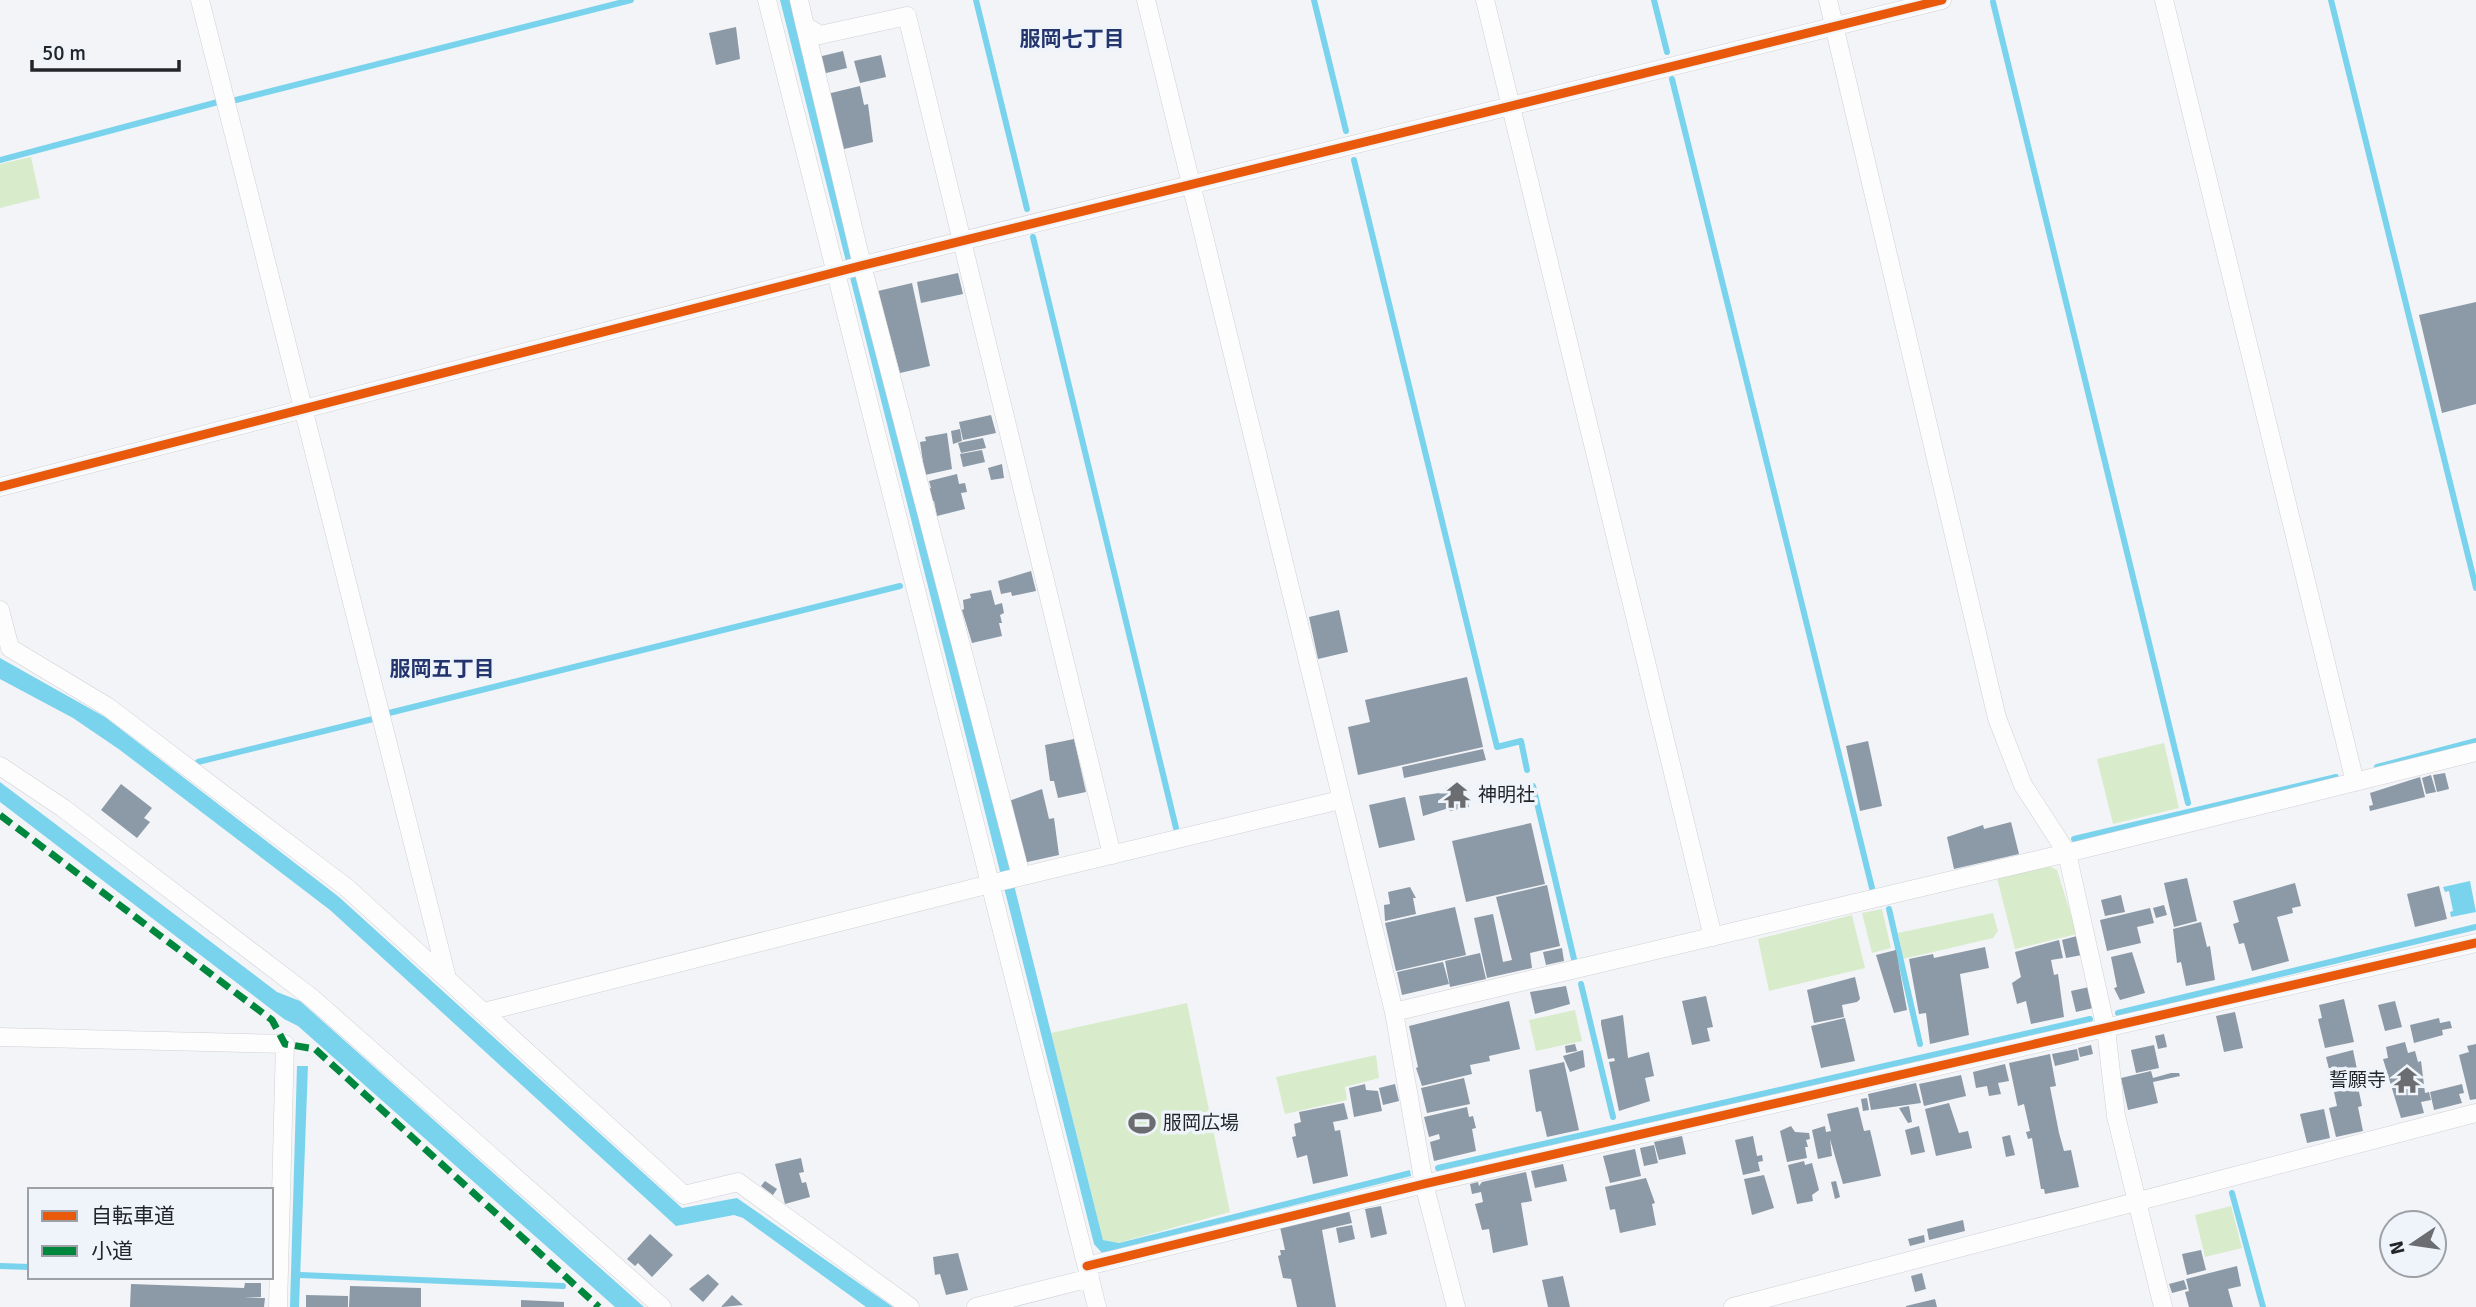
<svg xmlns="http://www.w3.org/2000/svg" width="2476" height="1307" font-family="Signika,'Noto Sans JP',sans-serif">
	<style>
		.green { fill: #d8eccc }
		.water { fill: #7ad3ed }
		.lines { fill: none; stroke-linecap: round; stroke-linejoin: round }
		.stream { stroke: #7ad3ed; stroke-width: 6 }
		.building { fill: #8c99a7 }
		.minor-casing { stroke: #d0d1d4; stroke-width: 19 }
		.minor { stroke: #fdfdfe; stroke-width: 18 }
		.quiet { stroke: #00873e; stroke-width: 7; stroke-dasharray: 14 7; stroke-linecap: butt }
		.cycleway-casing { stroke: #eff4fa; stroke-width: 13 }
		.cycleway { stroke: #e8590c; stroke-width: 9 }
		.labels { text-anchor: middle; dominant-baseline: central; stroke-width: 7; stroke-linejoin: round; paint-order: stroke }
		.poi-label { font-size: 19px; fill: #232528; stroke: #eff4fa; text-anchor: start }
		.neighbourhood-label { font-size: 21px; font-weight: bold; fill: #24356e; stroke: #eff4fa }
	</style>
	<rect width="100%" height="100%" fill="#f2f4f7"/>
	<!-- green -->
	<path class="green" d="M31 157 40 198 0 208V164Z
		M2164 743 2179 808 2113 824 2097 759Z
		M2049 866 2057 870 2077 934 2015 949 1997 878Z
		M1882 909 1891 948 1872 953 1862 913Z
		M1993 913 1998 931 1993 938 1903 959 1898 933Z
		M1852 915 1865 968 1769 991 1758 939Z
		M1187 1003 1230 1212 1118 1243 1103 1240 1051 1033Z
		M1575 1010 1582 1041 1536 1051 1529 1020Z
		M1376 1055 1379 1078 1345 1087 1347 1100 1285 1114 1276 1077Z
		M2231 1206 2242 1248 2205 1257 2195 1215Z"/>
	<!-- water -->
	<path class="water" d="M780 0H792L1103 1240 1119 1243 1410 1170 1411 1176 1102 1253 1094 1244Z
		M0 658 105 717 339 897 682 1208 737 1198 893 1307H866L743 1218 734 1215 676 1226 330 910 120 750 73 718 0 679Z
		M0 782 277 992 300 1001 644 1307H615L298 1026 284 1019 0 802Z
		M2470 881 2476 912 2451 917 2450 912 2453 911 2449 891 2445 892 2443 887Z
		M297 1066H308L299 1307H290Z"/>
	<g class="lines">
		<!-- stream -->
		<path class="stream" d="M976 0 1027 209
			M1314 0 1346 131
			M1654 0 1667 52
			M2331 0 2476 588
			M1993 2 2188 803
			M1672 79 1872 888
			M236 100 631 0
			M0 160 218 102
			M1354 160 1497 747 1521 741 1527 770
			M1033 237 1176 828
			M389 713 900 586
			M198 762 373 719
			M2377 767 2476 741
			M1533 786 1574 959
			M2074 839 2336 777
			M1889 909 1920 1044
			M1581 984 1613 1117
			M2118 1013 2476 927
			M1438 1168 2090 1019
			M2232 1193 2263 1307
			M0 1266 30 1267
			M300 1275 563 1286"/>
	</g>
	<!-- building -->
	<path class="building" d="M736 27 740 59 716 65 709 33Z
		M843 51 847 68 822 74 818 57Z
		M881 55 886 77 860 83 854 61Z
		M860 86 864 105 868 104 873 142 840 150 827 94Z
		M958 273 963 294 921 303 917 282Z
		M912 283 930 366 900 373 878 291Z
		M2476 302V404L2442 413 2419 315Z
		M991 415 996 433 963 440 959 422Z
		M960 429 962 441 953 444 951 431Z
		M947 433 952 469 925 475 920 442 926 441 925 437Z
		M983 438 986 448 961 453 958 443Z
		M982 450 985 462 963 467 960 454Z
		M1002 464 1004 478 991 480 988 468Z
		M957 474 959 484 965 483 967 492 961 493 965 509 937 516 934 501H928L926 490 931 488 929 481Z
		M1031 571 1036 591 1012 596 1011 592 1001 594 998 581Z
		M991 590 995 605 1002 603 1004 613 1000 615 1002 623H999L1002 636 972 643 962 610 964 609 963 600 971 598 970 594Z
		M1339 610 1348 652 1318 659 1309 617Z
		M1467 677 1483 747 1358 775 1348 727 1370 722 1365 700Z
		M1074 739 1086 792 1058 798 1054 781H1050L1045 745Z
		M1868 741 1882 806 1860 811 1846 746Z
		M1483 749 1486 760 1404 778 1402 767Z
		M2445 773 2449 789 2437 792 2433 775Z
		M2431 775 2436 792 2426 794 2422 778Z
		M2420 777 2425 797 2370 811 2369 806 2373 805 2370 793Z
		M121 784 152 808 144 818 150 822 137 838 101 810Z
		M1464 784 1469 807 1450 811 1449 808 1423 816 1419 796 1446 792 1445 788Z
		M1042 789 1049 819 1054 818 1059 855 1023 863 1009 801Z
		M1405 797 1415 840 1379 848 1369 805Z
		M2011 822 2019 854 1954 869 1947 837 1983 825 1984 829Z
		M1531 823 1545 884 1466 902 1452 841Z
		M2187 878 2197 921 2174 927 2164 883Z
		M2295 883 2301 906 2292 908 2293 913 2277 917 2289 961 2252 971 2244 943 2239 944 2233 924 2239 922 2233 901Z
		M1547 885 1560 946 1530 953 1532 968 1487 978 1474 918 1493 914 1503 962 1512 960 1496 897Z
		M2439 886 2447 919 2415 927 2407 894Z
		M1410 887 1416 898H1413L1416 914 1385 921 1384 905 1390 904 1388 892Z
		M2121 895 2125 912 2105 916 2101 900Z
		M2164 905 2167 915 2156 918 2153 908Z
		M1455 907 1466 955 1396 971 1385 923Z
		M2150 908 2154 923 2137 927 2141 943 2107 951 2100 920Z
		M2201 922 2207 947 2210 946 2215 980 2186 986 2181 962 2177 963 2173 929Z
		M2077 936 2082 955 2066 958 2062 940Z
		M2059 940 2063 958 2051 960 2054 975 2058 974 2064 1017 2031 1024 2026 1001 2017 1004 2012 983 2021 977 2015 952Z
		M1985 947 1989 968 1960 974 1969 1035 1930 1044 1926 1013 1919 1014 1909 959 1933 954 1934 958Z
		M1562 948 1564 961 1546 965 1543 952Z
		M1896 950 1907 1010 1894 1013 1876 955Z
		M2132 952 2145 993 2120 1000 2114 988 2117 987 2111 957Z
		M1480 953 1486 979 1450 987 1445 961Z
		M1443 962 1449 984 1402 995 1397 972Z
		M1855 977 1860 999 1857 1002 1842 1005 1844 1017 1814 1023 1807 990Z
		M1566 986 1570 1004 1535 1014 1530 992Z
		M2089 987 2093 1008 2076 1012 2071 991Z
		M1706 996 1713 1027 1707 1028 1710 1041 1692 1045 1682 1001Z
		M2344 999 2354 1042 2325 1048 2318 1019 2322 1018 2319 1005Z
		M1509 1001 1520 1049 1489 1056 1490 1061 1470 1065 1472 1074 1422 1086 1416 1068 1418 1067 1409 1026Z
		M2395 1001 2402 1027 2385 1031 2378 1005Z
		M2235 1012 2243 1048 2224 1052 2216 1016Z
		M1623 1015 1628 1058 1649 1052 1654 1076 1645 1078 1650 1101 1619 1111 1609 1062 1615 1061 1614 1058 1608 1059 1601 1024V1020Z
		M1845 1018 1855 1061 1821 1068 1811 1026Z
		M2439 1018 2440 1023 2450 1021 2452 1028 2442 1030 2443 1035 2414 1043 2410 1025Z
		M2164 1034 2167 1047 2158 1049 2155 1036Z
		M2405 1042 2408 1053 2415 1051 2418 1062 2421 1061 2425 1093 2429 1092 2431 1100 2421 1102 2424 1113 2401 1118 2383 1059 2388 1058 2386 1047Z
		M1575 1044 1577 1051 1566 1053 1565 1046Z
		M2476 1044V1099L2470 1100 2459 1055 2469 1052 2467 1046Z
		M2091 1045 2093 1054 2080 1057 2078 1048Z
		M2154 1045 2159 1068 2136 1073 2131 1050Z
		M2077 1049 2079 1060 2055 1066 2052 1054Z
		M1583 1050 1585 1067 1570 1072 1563 1056Z
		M2353 1050 2359 1079 2333 1085 2326 1057Z
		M2050 1054 2056 1086 2050 1087 2059 1133 2064 1151 2071 1150 2079 1187 2045 1194 2044 1189H2041L2032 1138 2028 1139 2026 1132 2030 1131 2024 1104 2018 1106 2009 1063Z
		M1564 1062 1579 1130 1547 1137 1541 1111 1536 1112 1529 1070Z
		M2005 1064 2009 1081 1998 1083 2001 1094 1989 1096 1987 1086 1976 1088 1973 1072Z
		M2151 1071 2153 1078 2171 1073H2179L2180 1076 2153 1082 2158 1103 2128 1110 2121 1078Z
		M1961 1075 1966 1096 1924 1106 1919 1084Z
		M1464 1078 1470 1104 1427 1113 1421 1088Z
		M2354 1082 2355 1087 2348 1088 2358 1087 2362 1106 2358 1107 2363 1131 2336 1137 2329 1108 2337 1106 2334 1092 2341 1091 2340 1085Z
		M1916 1083 1921 1103 1871 1110 1868 1094Z
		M1365 1084 1366 1090 1378 1091 1382 1111 1354 1117 1349 1088Z
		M1395 1084 1399 1101 1383 1105 1379 1088Z
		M2462 1084 2464 1093 2459 1094 2462 1103 2434 1110 2430 1092Z
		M1867 1098 1869 1110 1863 1111 1861 1099Z
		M1344 1103 1348 1119 1333 1122 1335 1131 1340 1130 1348 1176 1313 1184 1307 1155 1297 1158 1292 1137 1296 1136 1294 1124 1301 1122 1299 1112Z
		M1949 1103 1959 1133 1968 1131 1972 1148 1936 1156 1925 1109Z
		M1909 1106 1912 1122 1908 1123 1899 1108Z
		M1467 1107 1469 1117 1473 1116 1476 1128 1472 1129 1476 1151 1434 1161 1430 1142 1440 1139 1439 1134 1429 1137 1424 1117Z
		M1858 1107 1864 1131 1870 1130 1881 1176 1843 1184 1830 1139 1832 1156 1818 1159 1812 1130 1825 1126 1826 1132 1831 1131 1827 1114Z
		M2324 1109 2330 1138 2307 1143 2300 1114Z
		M1791 1126 1795 1132 1809 1133 1810 1139 1806 1140 1808 1147H1805L1807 1158 1787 1162 1780 1131Z
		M1919 1126 1925 1152 1911 1155 1905 1130Z
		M2010 1135 2015 1155 2006 1157 2002 1137Z
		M1682 1136 1686 1154 1659 1160 1654 1142Z
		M1753 1136 1757 1156 1762 1155 1763 1161 1758 1162 1760 1171 1743 1175 1735 1140Z
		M1654 1145 1658 1163 1644 1166 1640 1148Z
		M1635 1149 1641 1176 1610 1183 1603 1156Z
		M801 1158 804 1172 799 1173 802 1183 806 1182 810 1197 785 1204 775 1164Z
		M1804 1161 1805 1165 1812 1163 1819 1190 1812 1195 1813 1201 1797 1204 1788 1165Z
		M1563 1164 1567 1181 1535 1188 1531 1171Z
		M1526 1172 1532 1201 1521 1203 1528 1245 1493 1253 1489 1229 1482 1230 1475 1204 1483 1202 1481 1192 1472 1194 1470 1184 1478 1182 1479 1186 1482 1182Z
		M1764 1175 1774 1208 1752 1215 1744 1179Z
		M1646 1178 1655 1203 1652 1204 1656 1225 1620 1233 1615 1209 1610 1210 1605 1187Z
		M765 1181 777 1189 773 1195 761 1186Z
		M1836 1181 1840 1197 1835 1199 1831 1182Z
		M1381 1206 1387 1234 1371 1238 1365 1209Z
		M1349 1211 1352 1223 1322 1230 1336 1307H1297L1291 1279 1283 1278 1278 1256 1281 1255 1280 1250H1285L1280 1227Z
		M1963 1220 1965 1231 1929 1240 1927 1229Z
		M1352 1225 1355 1239 1339 1243 1336 1228Z
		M650 1234 673 1255 652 1277 638 1263 635 1266 627 1259Z
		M1924 1235 1925 1242 1910 1246 1908 1239Z
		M2201 1250 2206 1270 2187 1275 2182 1254Z
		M958 1253 968 1290 946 1295 940 1274 935 1275 933 1257Z
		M2237 1266 2241 1286 2228 1289 2233 1307H2189L2185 1292 2189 1291 2186 1279Z
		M1922 1273 1926 1289 1915 1292 1911 1276Z
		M708 1274 719 1284 703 1302 689 1289Z
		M1563 1276 1570 1307H1548L1542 1280Z
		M2184 1280 2187 1289 2172 1293 2169 1284Z
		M245 1283H261V1297L244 1298H265L264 1307H130L131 1284 244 1288Z
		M350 1286 421 1288V1307H349Z
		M306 1295 348 1296V1307H306Z
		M732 1295 743 1305 721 1307Z
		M1935 1299 1937 1307H1906V1306Z
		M521 1300 564 1302V1307H521Z"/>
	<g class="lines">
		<defs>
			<path id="minor" d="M200 0 447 978
				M767 0 1097 1307
				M799 0 805 26 820 35 907 16 1112 855
				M1146 0 1394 1012 1424 1184 1456 1307
				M1485 0 1713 937
				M1828 0 1997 718 2023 785 2067 853 2106 1029 2116 1116 2163 1307
				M2164 0 2355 782
				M805 26 862 265 1021 876
				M0 487 860 266 1942 0
				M0 610 10 648 108 707 346 887 684 1195 738 1182 910 1307
				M0 766 63 808 312 998 662 1307
				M484 1012 990 884 1340 800
				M1394 1012 2067 853 2476 752
				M0 1037 285 1044 278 1307
				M1087 1266 1424 1184 2476 943
				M976 1307 1090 1278
				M1733 1307 2476 1113"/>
		</defs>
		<!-- minor casing -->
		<use href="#minor" class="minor-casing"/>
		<!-- minor -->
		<use href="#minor" class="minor"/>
		<!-- quiet -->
		<path class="quiet" d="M0 815 272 1020 285 1044 315 1049 599 1307"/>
		<defs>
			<path id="cycleway" d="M0 487 860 266 1942 0
				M1087 1266 1424 1184 2476 943"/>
		</defs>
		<!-- cycleway casing -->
		<use href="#cycleway" class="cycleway-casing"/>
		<!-- cycleway -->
		<use href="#cycleway" class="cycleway"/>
	</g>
	<!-- icons -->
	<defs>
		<symbol id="temple-bare" viewBox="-9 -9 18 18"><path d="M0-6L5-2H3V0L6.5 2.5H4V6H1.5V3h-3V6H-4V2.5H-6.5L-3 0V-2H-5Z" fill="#6b6d70" stroke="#eff4fa" stroke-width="2.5" paint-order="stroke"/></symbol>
		<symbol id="stadium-bare" viewBox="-9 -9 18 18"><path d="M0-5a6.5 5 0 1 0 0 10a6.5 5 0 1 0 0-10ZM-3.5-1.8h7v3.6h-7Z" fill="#6b6d70" stroke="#eff4fa" stroke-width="2.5" paint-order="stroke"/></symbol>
	</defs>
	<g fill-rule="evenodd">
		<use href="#temple-bare" x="1438" y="776" width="38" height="38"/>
		<use href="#temple-bare" x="2388" y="1061" width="38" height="38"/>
		<use href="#stadium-bare" x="1123" y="1104" width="38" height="38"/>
	</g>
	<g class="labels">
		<!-- poi labels -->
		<g class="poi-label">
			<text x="1478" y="795">神明社</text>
			<text x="2386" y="1080" text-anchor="end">誓願寺</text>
			<text x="1163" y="1123">服岡広場</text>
		</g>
		<!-- neighbourhood labels -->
		<g class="neighbourhood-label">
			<text x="1072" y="39">服岡七丁目</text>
			<text x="442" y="669">服岡五丁目</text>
		</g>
	</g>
	<!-- legend -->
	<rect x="28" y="1188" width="245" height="91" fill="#eff4fa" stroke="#9da1a6" stroke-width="2"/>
	<rect x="42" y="1211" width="35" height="10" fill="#e8590c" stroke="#9da1a6" stroke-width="2"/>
	<text x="91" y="1223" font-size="21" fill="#232528">自転車道</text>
	<rect x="42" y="1246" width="35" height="10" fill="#00873e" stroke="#9da1a6" stroke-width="2"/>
	<text x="91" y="1258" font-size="21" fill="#232528">小道</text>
	<!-- north arrow -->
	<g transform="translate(2413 1244) rotate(257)"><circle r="33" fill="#eff4fa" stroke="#9da1a6" stroke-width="2"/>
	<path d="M0-5L12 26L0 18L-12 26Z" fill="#6b6d70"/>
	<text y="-10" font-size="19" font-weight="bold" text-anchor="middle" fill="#232528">N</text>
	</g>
	<!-- scale -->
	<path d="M32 60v10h147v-10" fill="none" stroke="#232528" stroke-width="3.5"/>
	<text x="42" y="60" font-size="21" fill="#232528" stroke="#eff4fa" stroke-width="5" paint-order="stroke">50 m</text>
</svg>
